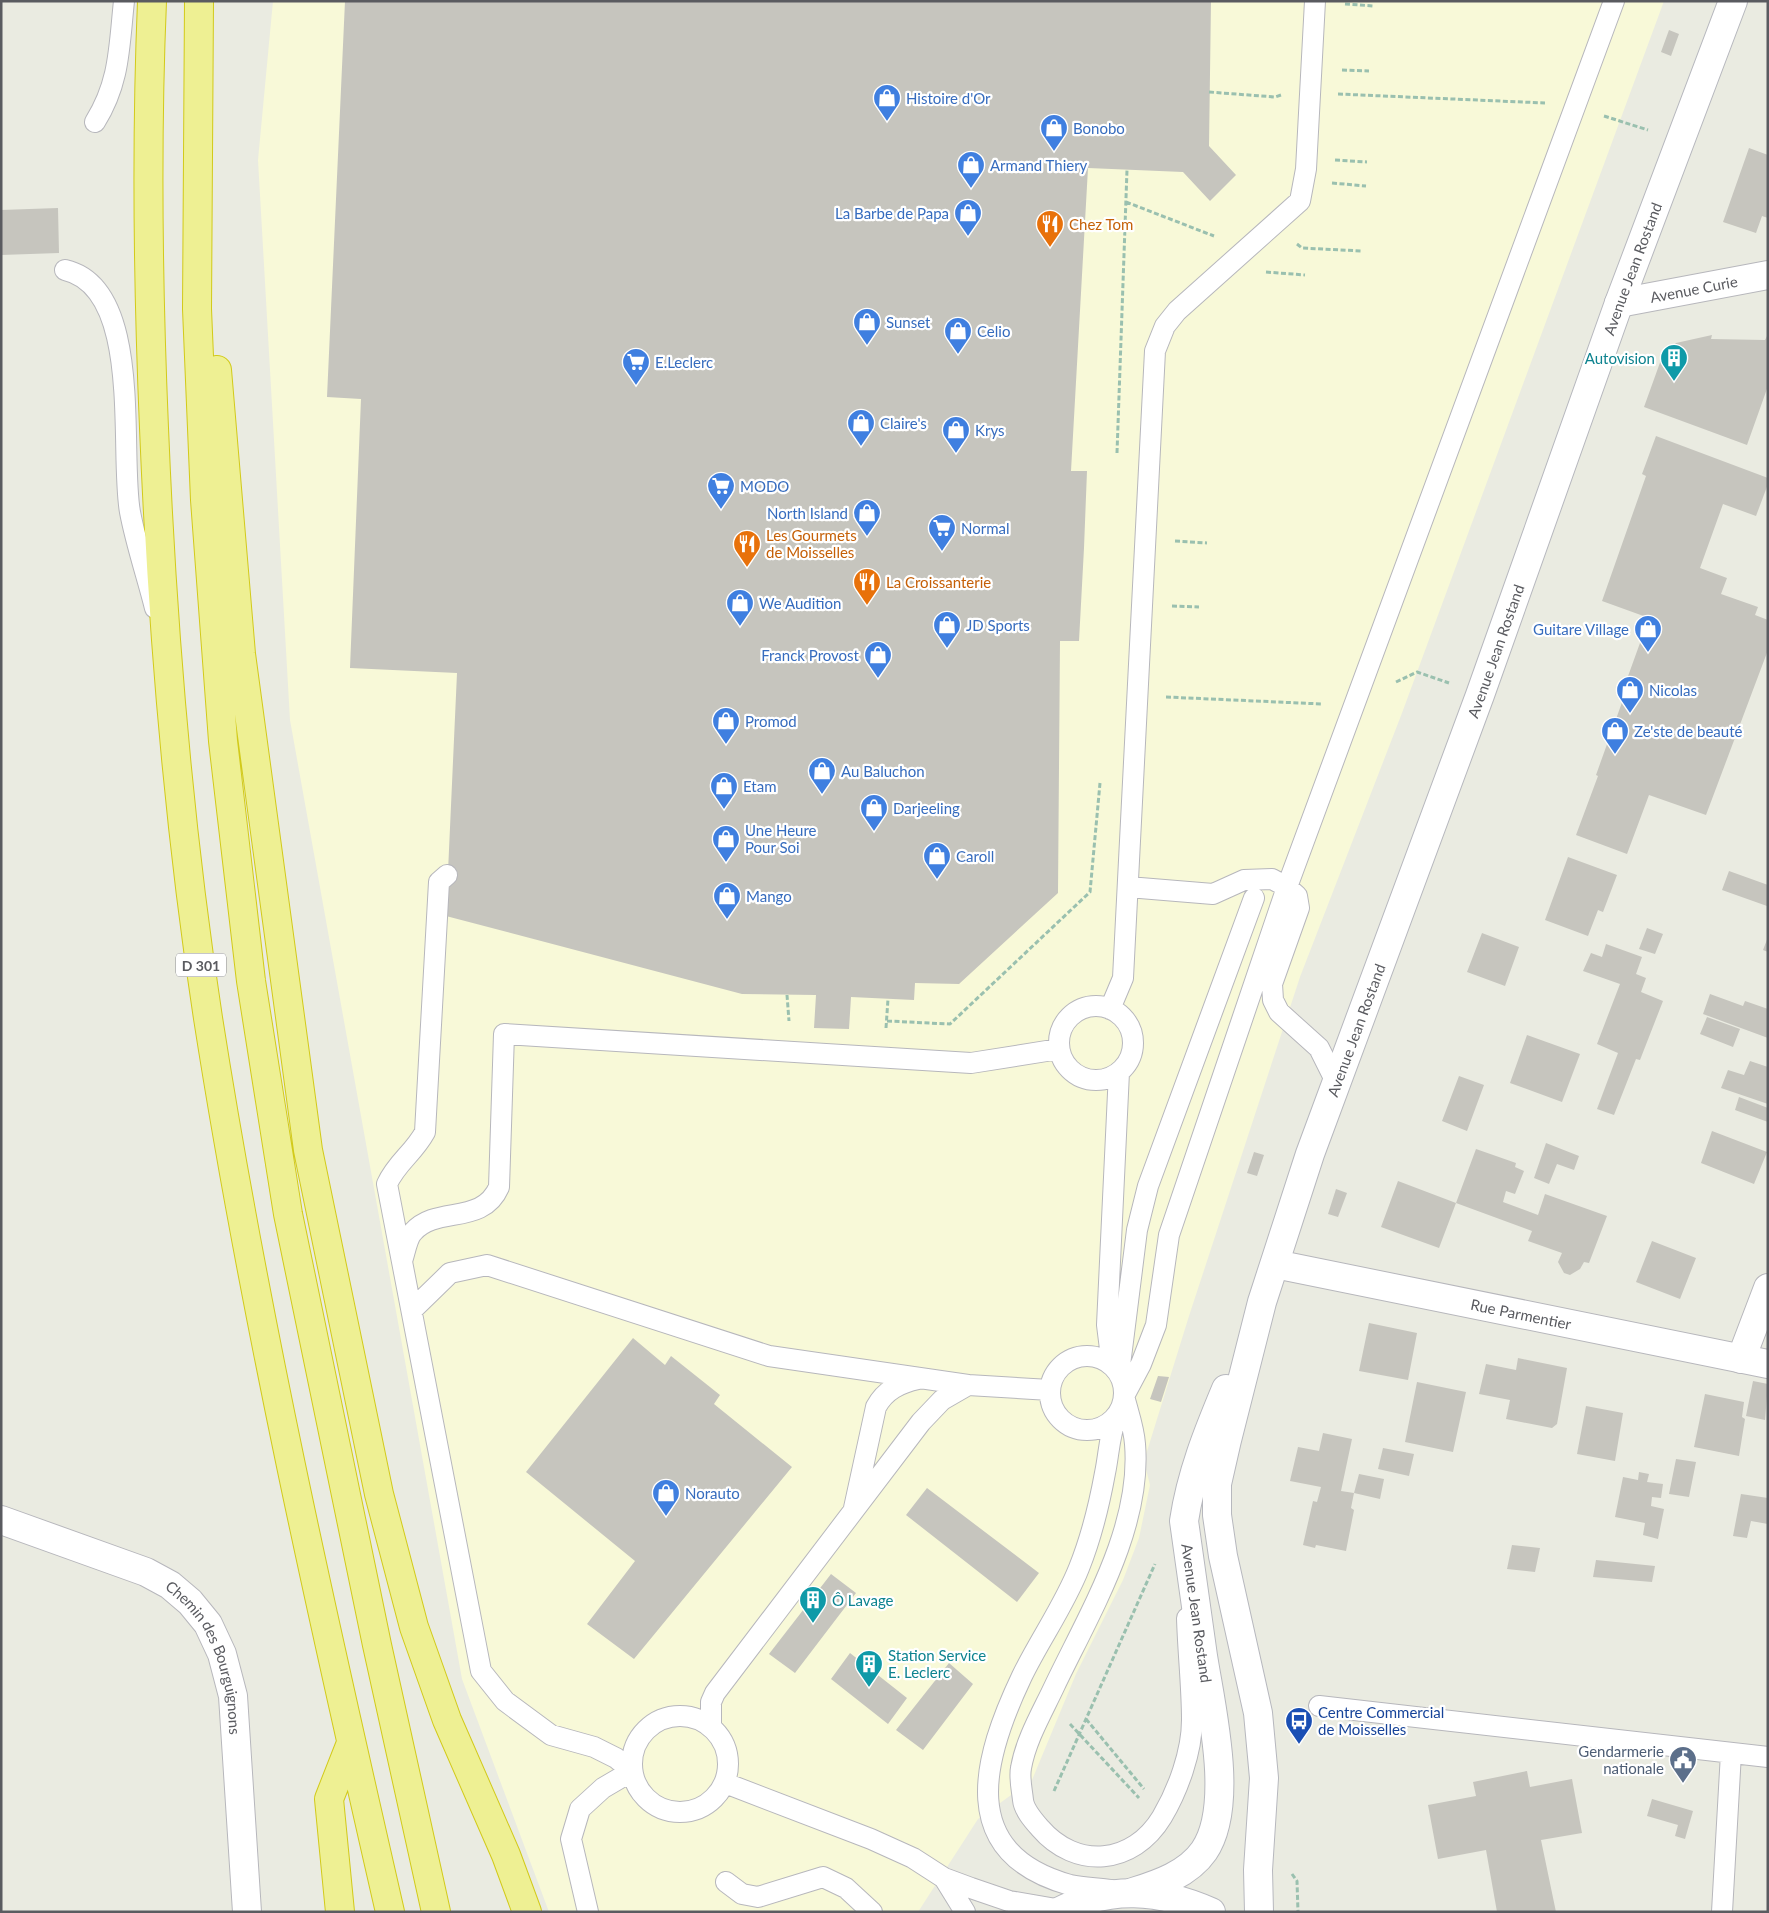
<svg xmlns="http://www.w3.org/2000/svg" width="1769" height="1913" font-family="Lato,sans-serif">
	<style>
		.commercial { fill: #f8f9d8 }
		.building { fill: #c6c5be }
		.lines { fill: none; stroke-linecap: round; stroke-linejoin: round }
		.lane-casing { stroke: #b7b7bc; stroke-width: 22 }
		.street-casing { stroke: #b7b7bc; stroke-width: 30 }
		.secondary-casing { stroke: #b7b8be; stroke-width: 30 }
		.highway-casing { stroke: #d2ca1a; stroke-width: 30 }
		.path { stroke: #9ac0af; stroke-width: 3; stroke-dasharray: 5 2.5; stroke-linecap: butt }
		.lane { stroke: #fff; stroke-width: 20 }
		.street { stroke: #fff; stroke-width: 28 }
		.secondary { stroke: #fff; stroke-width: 28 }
		.highway { stroke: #eef093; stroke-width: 28 }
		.labels { text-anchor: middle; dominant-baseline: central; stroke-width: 4.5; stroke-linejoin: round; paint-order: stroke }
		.shield { fill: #fff; stroke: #8c8c90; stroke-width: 1 }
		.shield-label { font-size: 14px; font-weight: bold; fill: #5a5b60 }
		.shop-label { font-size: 15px; fill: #366cbe; stroke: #fff; text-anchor: start }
		.food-label { font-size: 15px; fill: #c56008; stroke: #fff; text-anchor: start }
		.street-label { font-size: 15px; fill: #5a5b60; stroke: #fff }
		.culture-label { font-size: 15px; fill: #0d838f; stroke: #fff; text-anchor: start }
		.transit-label { font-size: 15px; fill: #164399; stroke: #fff; text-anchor: start }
		.service-label { font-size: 15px; fill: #4e5e75; stroke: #fff; text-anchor: end }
	</style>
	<rect width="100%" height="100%" fill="#eaebe1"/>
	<!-- commercial -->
	<path class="commercial" d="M273 1H1664L1402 713 1300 977 1189 1316 1144 1461 1150 1485 1139 1538 1123 1580 1076 1674 1032 1780 978 1819 918 1912H549L462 1679 290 720 258 160Z"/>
	<!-- building -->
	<path class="building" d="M345 1H1211L1209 146 1236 175 1210 201 1183 172 1088 168 1071 471H1087L1084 548 1079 641H1060L1058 893 959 984 915 983 914 1000 851 997 849 1029 814 1028 816 995 742 994 446 916 457 673 350 668 361 399 327 397Z
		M1669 30 1679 34 1671 56 1661 52Z
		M1749 148 1768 155V218L1762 216 1756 233 1723 222Z
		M58 208 59 253 1 255V210Z
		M1768 334V386L1747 445 1644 407 1662 357 1676 343 1712 335 1711 339 1765 340Z
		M1656 436 1768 478V484L1756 516 1723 504 1700 568 1727 578 1721 594 1758 607 1755 615 1768 620V650L1706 815 1649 795 1627 854 1576 835 1598 776 1596 775 1630 680 1627 679 1649 618 1602 601 1646 476 1642 474Z
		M1568 857 1617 875 1603 912 1598 910 1588 936 1545 920Z
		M1729 871 1768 885 1767 906 1722 890Z
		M1647 928 1663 934 1655 954 1639 949Z
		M1482 933 1519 947 1505 986 1467 972Z
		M1768 937V952L1763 950Z
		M1606 944 1642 957 1636 974 1646 978 1641 992 1663 1001 1640 1060 1636 1059 1614 1115 1597 1109 1618 1053 1597 1044 1620 984 1583 971 1591 953 1602 957Z
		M1710 994 1743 1006 1745 1001 1768 1009V1038L1703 1014Z
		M1707 1017 1740 1029 1733 1047 1700 1034Z
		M1527 1035 1580 1054 1562 1102 1510 1083Z
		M1750 1061 1768 1067V1104L1721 1088 1728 1070 1744 1075Z
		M1459 1076 1484 1085 1467 1131 1442 1121Z
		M1739 1097 1768 1108V1122L1735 1110Z
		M1712 1131 1767 1152 1754 1184 1701 1163Z
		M1546 1143 1579 1156 1574 1170 1557 1164 1549 1184 1534 1178Z
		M1476 1149 1516 1163 1515 1167 1524 1171 1515 1194 1506 1191 1503 1202 1538 1215 1545 1194 1607 1216 1589 1263 1584 1262 1580 1269 1570 1275 1564 1273 1558 1262 1562 1253 1528 1241 1532 1231 1456 1203Z
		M1254 1152 1264 1155 1257 1176 1247 1173Z
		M1398 1181 1456 1203 1439 1248 1381 1227Z
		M1336 1189 1347 1193 1338 1217 1328 1214Z
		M1652 1241 1696 1258 1680 1299 1636 1282Z
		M1369 1323 1417 1333 1408 1380 1359 1371Z
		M633 1338 665 1365 671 1356 720 1395 714 1404 792 1467 634 1659 587 1624 635 1561 526 1472Z
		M1518 1358 1567 1368 1557 1424 1552 1428 1506 1419 1510 1400 1479 1394 1486 1364 1516 1370Z
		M1158 1376 1169 1377 1161 1402 1150 1399Z
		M1753 1381 1768 1384 1765 1420 1746 1416Z
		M1417 1382 1466 1392 1453 1452 1405 1442Z
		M1705 1394 1744 1402 1742 1417 1745 1419 1739 1456 1694 1447Z
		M1586 1406 1623 1413 1615 1461 1577 1454Z
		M1323 1433 1352 1439 1341 1491 1354 1493 1359 1474 1384 1479 1380 1499 1354 1493 1351 1508 1354 1510 1346 1551 1316 1545 1315 1548 1303 1545 1313 1501 1317 1502 1321 1487 1290 1481 1298 1447 1319 1451Z
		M1383 1448 1414 1454 1409 1476 1378 1469Z
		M1676 1459 1696 1462 1689 1497 1669 1494Z
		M1639 1472 1649 1474 1647 1482 1663 1484 1661 1498 1652 1497 1651 1506 1664 1509 1658 1539 1643 1535 1645 1523 1615 1517 1623 1477 1638 1480Z
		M927 1488 1039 1573 1017 1602 906 1515Z
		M1741 1494 1768 1498V1524L1751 1521 1747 1538 1733 1536Z
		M1512 1545 1540 1548 1535 1572 1507 1569Z
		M1596 1560 1655 1566 1652 1582 1593 1577Z
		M831 1574 856 1593 795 1673 769 1654Z
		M850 1653 907 1698 888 1724 831 1679Z
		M949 1663 973 1684 923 1750 896 1730Z
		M1527 1771 1530 1787 1572 1779 1582 1833 1541 1840 1556 1912H1497L1486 1850 1438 1859 1428 1805 1476 1796 1473 1782Z
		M1652 1799 1693 1811 1685 1839 1675 1836 1678 1825 1647 1816Z"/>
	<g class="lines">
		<defs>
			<path id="lane" d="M95 122C120 82 119 47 124 1
				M65 270C144 288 119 452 130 512 136 544 147 576 155 608
				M447 875 439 882 425 1132C413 1154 397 1162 387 1184L481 1671 505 1701 551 1735 594 1747 616 1758 632 1771 603 1788 580 1809 571 1839 588 1912
				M1128 887 1213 894 1244 880 1272 879 1287 887 1297 896 1299 908 1272 984 1273 1000 1279 1012 1319 1048 1336 1082
				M1059 1043a37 37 0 1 1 74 0a37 37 0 1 1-74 0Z
				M1110 1009 1123 978 1155 351 1165 326 1177 311 1300 201 1306 169 1315 1
				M402 1261C405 1253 407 1238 413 1232 437 1205 482 1226 499 1187L504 1034 971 1063 1059 1049
				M412 1310 450 1273 487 1265 769 1356 968 1385
				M1050 1393a37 37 0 1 1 74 0a37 37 0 1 1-74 0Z
				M1112 1365 1107 1325 1119 1072
				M1119 1373 1137 1230 1148 1186 1254 898
				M854 1508 876 1407C885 1390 900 1383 918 1379
				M1187 1618C1188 1652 1192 1687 1192 1720 1192 1752 1178 1790 1162 1817 1133 1865 1076 1870 1040 1828 1033 1820 1024 1810 1023 1800 1022 1790 1019 1778 1021 1768 1026 1739 1043 1711 1055 1685 1090 1612 1142 1527 1135 1444 1134 1428 1128 1412 1124 1396L1141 1364 1156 1325 1169 1235 1287 887 1614 1
				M1319 1706 1768 1757
				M632 1764a48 48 0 1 1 96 0a48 48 0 1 1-96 0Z
				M711 1727V1702L715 1693 921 1422 942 1400 968 1385 1050 1390
				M725 1783 871 1839 913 1858 944 1878 971 1888 1009 1901 1062 1910
				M944 1878 965 1912
				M726 1882 742 1894 758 1897 823 1877 846 1888 872 1912
				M1111 1890C1098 1888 1083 1888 1070 1885 955 1853 983 1758 1022 1676 1040 1639 1064 1606 1079 1568 1091 1538 1099 1506 1105 1473 1109 1454 1109 1437 1116 1418
				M1722 1912 1731 1753"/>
			<g id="street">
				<path id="s1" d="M1619 303 1768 275"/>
				<path id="s2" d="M1275 1264 1768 1364"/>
				<path d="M1741 1359 1768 1288"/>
				<path id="s3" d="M1 1520 146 1572 170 1585 190 1602 208 1624 222 1654 233 1696 247 1912"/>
			</g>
			<g id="secondary">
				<path d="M1133 1892C1159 1884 1188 1874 1204 1851 1235 1806 1211 1707 1203 1656 1197 1611 1190 1566 1184 1521 1191 1474 1208 1432 1226 1389"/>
				<path d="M1058 1912C1110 1885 1158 1889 1211 1912"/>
				<path id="s4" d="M1259 1912 1258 1870 1264 1778 1258 1713 1223 1556 1217 1515V1484L1227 1440 1262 1302 1310 1154 1480 695 1619 303 1733 1"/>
			</g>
			<path id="highway" d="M152 1C146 144 148 286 154 428 162 625 178 823 208 1018 255 1318 322 1615 390 1912
				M199 1 197 309 205 500 223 741 251 981 288 1214 377 1645 436 1912
				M217 370 241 654 308 1150 379 1494 414 1627 447 1720 506 1855 527 1912
				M340 1912 329 1799 351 1743"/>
		</defs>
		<!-- lane casing -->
		<use href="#lane" class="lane-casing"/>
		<!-- street casing -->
		<use href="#street" class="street-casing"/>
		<!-- secondary casing -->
		<use href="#secondary" class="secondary-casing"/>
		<!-- highway casing -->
		<use href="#highway" class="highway-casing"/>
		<!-- path -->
		<path class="path" d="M1345 4 1374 6
			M1342 70 1369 71
			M1209 92 1275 97 1281 95
			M1338 94 1545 103
			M1604 116 1648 130
			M1335 160 1367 162
			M1332 183 1366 186
			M1126 202 1214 236
			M1297 244 1302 248 1362 251
			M1266 272 1305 275
			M1117 453 1127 170
			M1175 541 1207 543
			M1172 606 1199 607
			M1396 682 1417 672 1449 683
			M1166 697 1322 704
			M787 995 789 1021
			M887 1021 950 1024 1090 892 1100 783
			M886 1028 888 999
			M1086 1719 1144 1789
			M1070 1724 1139 1798
			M1054 1791 1155 1564
			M1292 1874 1297 1881 1298 1912"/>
		<!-- lane -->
		<use href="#lane" class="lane"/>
		<!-- street -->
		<use href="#street" class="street"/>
		<!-- secondary -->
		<use href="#secondary" class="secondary"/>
		<!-- highway -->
		<use href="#highway" class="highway"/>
	</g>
	<!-- icons -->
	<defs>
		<symbol id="shop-pin" viewBox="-11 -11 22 30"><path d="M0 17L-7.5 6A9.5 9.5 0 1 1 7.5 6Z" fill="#3f7fe0" stroke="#fff"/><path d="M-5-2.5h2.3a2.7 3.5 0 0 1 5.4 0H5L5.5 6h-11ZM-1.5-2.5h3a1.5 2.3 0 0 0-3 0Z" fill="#fff"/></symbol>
		<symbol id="restaurant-pin" viewBox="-11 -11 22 30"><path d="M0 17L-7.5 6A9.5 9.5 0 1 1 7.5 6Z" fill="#e8710a" stroke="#fff"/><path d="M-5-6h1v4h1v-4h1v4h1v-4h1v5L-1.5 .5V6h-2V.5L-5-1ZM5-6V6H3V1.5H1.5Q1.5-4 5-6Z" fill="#fff"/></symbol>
		<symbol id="building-pin" viewBox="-11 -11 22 30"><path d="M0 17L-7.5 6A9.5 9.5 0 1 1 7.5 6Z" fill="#0f9aa8" stroke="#fff"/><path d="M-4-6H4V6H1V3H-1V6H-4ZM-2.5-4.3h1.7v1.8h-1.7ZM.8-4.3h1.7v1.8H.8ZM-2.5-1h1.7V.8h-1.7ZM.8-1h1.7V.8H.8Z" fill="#fff"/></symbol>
		<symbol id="supermarket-pin" viewBox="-11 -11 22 30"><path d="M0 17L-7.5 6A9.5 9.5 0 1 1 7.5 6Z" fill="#3f7fe0" stroke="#fff"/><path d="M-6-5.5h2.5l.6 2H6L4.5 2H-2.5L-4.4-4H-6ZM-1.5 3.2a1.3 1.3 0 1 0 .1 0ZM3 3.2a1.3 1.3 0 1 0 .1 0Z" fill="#fff"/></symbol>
		<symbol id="bus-pin" viewBox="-11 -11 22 30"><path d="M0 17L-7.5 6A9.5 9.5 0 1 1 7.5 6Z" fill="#1a4fb4" stroke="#fff"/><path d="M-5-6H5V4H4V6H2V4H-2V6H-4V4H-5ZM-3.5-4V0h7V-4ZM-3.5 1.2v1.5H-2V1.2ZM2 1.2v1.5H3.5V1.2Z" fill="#fff"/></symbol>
		<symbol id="civic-pin" viewBox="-11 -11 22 30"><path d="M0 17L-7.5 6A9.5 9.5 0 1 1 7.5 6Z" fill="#5c6f8a" stroke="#fff"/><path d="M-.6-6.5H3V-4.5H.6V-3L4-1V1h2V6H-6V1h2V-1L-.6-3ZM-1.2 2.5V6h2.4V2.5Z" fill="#fff"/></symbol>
	</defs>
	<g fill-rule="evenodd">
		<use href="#shop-pin" x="871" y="82" width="32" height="43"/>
		<use href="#shop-pin" x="1038" y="112" width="32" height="43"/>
		<use href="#shop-pin" x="955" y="149" width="32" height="43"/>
		<use href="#shop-pin" x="952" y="197" width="32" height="43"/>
		<use href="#restaurant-pin" x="1034" y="208" width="32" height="43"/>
		<use href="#shop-pin" x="851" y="306" width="32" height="43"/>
		<use href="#shop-pin" x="942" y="315" width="32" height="43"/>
		<use href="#building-pin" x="1658" y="342" width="32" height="43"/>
		<use href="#supermarket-pin" x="620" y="346" width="32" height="43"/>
		<use href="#shop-pin" x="845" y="407" width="32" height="43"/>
		<use href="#shop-pin" x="940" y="414" width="32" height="43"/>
		<use href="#supermarket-pin" x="705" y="470" width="32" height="43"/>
		<use href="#shop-pin" x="851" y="497" width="32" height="43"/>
		<use href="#supermarket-pin" x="926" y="512" width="32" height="43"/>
		<use href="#restaurant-pin" x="731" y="528" width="32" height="43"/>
		<use href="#restaurant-pin" x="851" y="566" width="32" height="43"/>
		<use href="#shop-pin" x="724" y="587" width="32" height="43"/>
		<use href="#shop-pin" x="931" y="609" width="32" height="43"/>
		<use href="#shop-pin" x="1632" y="613" width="32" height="43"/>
		<use href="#shop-pin" x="862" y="639" width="32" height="43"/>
		<use href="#shop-pin" x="1614" y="674" width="32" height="43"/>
		<use href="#shop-pin" x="710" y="705" width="32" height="43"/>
		<use href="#shop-pin" x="1599" y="715" width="32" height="43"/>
		<use href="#shop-pin" x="806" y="755" width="32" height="43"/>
		<use href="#shop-pin" x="708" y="770" width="32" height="43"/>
		<use href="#shop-pin" x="858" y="792" width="32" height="43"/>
		<use href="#shop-pin" x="710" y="823" width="32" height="43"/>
		<use href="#shop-pin" x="921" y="840" width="32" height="43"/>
		<use href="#shop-pin" x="711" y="880" width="32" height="43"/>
		<use href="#shop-pin" x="650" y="1477" width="32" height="43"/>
		<use href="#building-pin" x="797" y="1584" width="32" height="43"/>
		<use href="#building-pin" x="853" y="1648" width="32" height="43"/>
		<use href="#bus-pin" x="1283" y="1705" width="32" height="43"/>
		<use href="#civic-pin" x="1667" y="1744" width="32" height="43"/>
	</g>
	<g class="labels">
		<!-- shield labels -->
		<rect class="shield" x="176" y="953.5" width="50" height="23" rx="4"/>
		<g class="shield-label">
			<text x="201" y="965">D 301</text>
		</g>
		<!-- shop labels -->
		<g class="shop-label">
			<text x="906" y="98">Histoire d'Or</text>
			<text x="1073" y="128">Bonobo</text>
			<text x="990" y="165">Armand Thiery</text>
			<text x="949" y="213" text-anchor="end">La Barbe de Papa</text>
			<text x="886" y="322">Sunset</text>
			<text x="977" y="331">Celio</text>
			<text x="655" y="362">E.Leclerc</text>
			<text x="880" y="423">Claire's</text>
			<text x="975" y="430">Krys</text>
			<text x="740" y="486">MODO</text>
			<text x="848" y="513" text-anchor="end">North Island</text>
			<text x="961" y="528">Normal</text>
			<text x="759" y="603">We Audition</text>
			<text x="966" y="625">JD Sports</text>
			<text x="1629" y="629" text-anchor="end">Guitare Village</text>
			<text x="859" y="655" text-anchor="end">Franck Provost</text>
			<text x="1649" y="690">Nicolas</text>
			<text x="745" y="721">Promod</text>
			<text x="1634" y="731">Ze'ste de beauté</text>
			<text x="841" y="771">Au Baluchon</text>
			<text x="743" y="786">Etam</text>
			<text x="893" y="808">Darjeeling</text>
			<text x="745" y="830">Une Heure<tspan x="745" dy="17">Pour Soi</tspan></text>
			<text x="956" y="856">Caroll</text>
			<text x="746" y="896">Mango</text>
			<text x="685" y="1493">Norauto</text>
		</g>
		<!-- food labels -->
		<g class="food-label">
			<text x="1069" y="224">Chez Tom</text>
			<text x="766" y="535">Les Gourmets<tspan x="766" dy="17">de Moisselles</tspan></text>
			<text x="886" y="582">La Croissanterie</text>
		</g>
		<!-- street labels -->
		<g class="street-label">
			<text stroke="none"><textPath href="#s4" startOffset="1718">Avenue Jean Rostand</textPath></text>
			<text stroke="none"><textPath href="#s1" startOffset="76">Avenue Curie</textPath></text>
			<text stroke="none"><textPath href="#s4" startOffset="1312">Avenue Jean Rostand</textPath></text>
			<text stroke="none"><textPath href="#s4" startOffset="908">Avenue Jean Rostand</textPath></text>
			<text stroke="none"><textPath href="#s2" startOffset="251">Rue Parmentier</textPath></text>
			<text transform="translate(1197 1613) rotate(82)">Avenue Jean Rostand</text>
			<text stroke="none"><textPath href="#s3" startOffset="265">Chemin des Bourguignons</textPath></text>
		</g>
		<!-- culture labels -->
		<g class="culture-label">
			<text x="1655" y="358" text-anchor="end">Autovision</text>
			<text x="832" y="1600">Ô Lavage</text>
			<text x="888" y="1655">Station Service<tspan x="888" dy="17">E. Leclerc</tspan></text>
		</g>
		<!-- transit labels -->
		<g class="transit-label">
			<text x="1318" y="1712">Centre Commercial<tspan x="1318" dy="17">de Moisselles</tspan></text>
		</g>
		<!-- service labels -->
		<g class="service-label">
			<text x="1664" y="1751">Gendarmerie<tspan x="1664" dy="17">nationale</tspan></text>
		</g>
	</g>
	<!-- border -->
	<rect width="1769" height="1913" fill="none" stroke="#5a5b60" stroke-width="5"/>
</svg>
